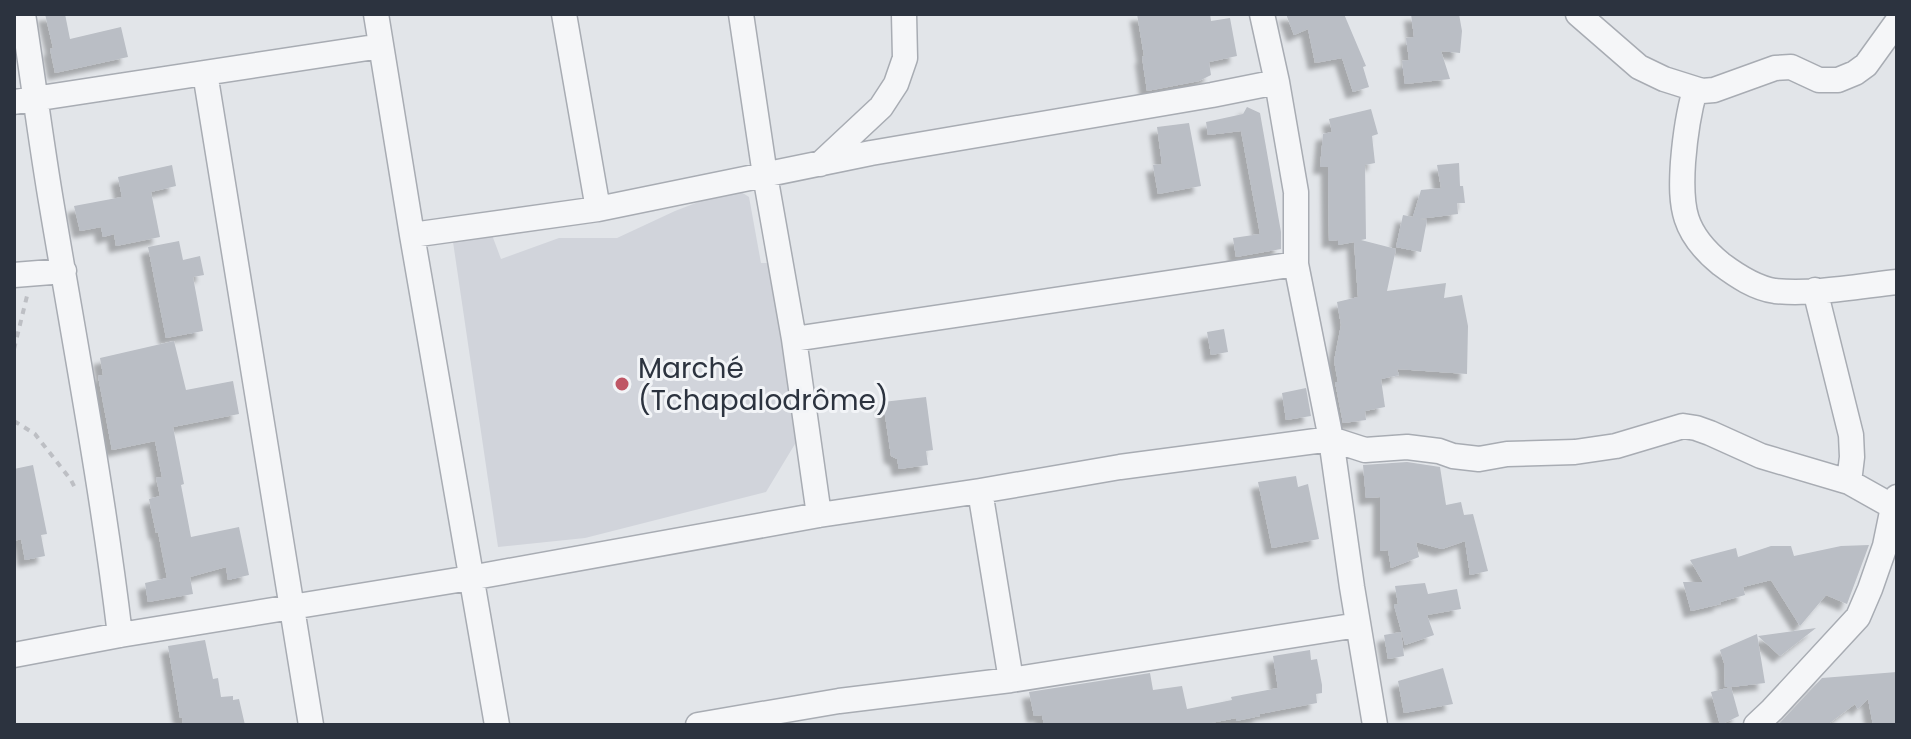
<svg xmlns="http://www.w3.org/2000/svg" width="1911" height="739" font-family="Poppins,sans-serif">
	<style>
		.built { fill: #d1d4db }
		.building { fill: #babec5; filter: url(#shadow) }
		.lines { fill: none; stroke-linecap: round; stroke-linejoin: round }
		.minor-casing { stroke: #a8acb3; stroke-width: 27 }
		.path { stroke: #bdbfc4; stroke-width: 4; stroke-dasharray: 6 6; stroke-linecap: butt }
		.minor { stroke: #f5f6f8; stroke-width: 24 }
		.poi-dot { fill: #bf5665; stroke: #f2f4f7; stroke-width: 3 }
		.labels { text-anchor: middle; dominant-baseline: central; stroke-width: 6; stroke-linejoin: round; paint-order: stroke }
		.poi-label { font-size: 28px; fill: #2c333f; stroke: #f2f4f7; text-anchor: start }
	</style>
	<defs>
		<filter id="shadow"><feDropShadow dx="-7" dy="7" stdDeviation="2" flood-color="#0004"/></filter>
	</defs>
	<rect width="100%" height="100%" fill="#e2e5e9"/>
	<!-- built -->
	<path class="built" d="M735 188 749 197 761 263H771L798 439 766 492 585 538 498 547 453 242 492 235 501 259 559 238H617L675 211Z"/>
	<!-- building -->
	<path class="building" d="M45 14H65L70 39 121 27 128 57 55 73 50 49 53 48Z
		M1137 14H1210L1211 21 1230 18 1237 56 1209 62 1211 75 1199 81 1147 91 1142 57 1144 56Z
		M1286 14H1344L1366 66 1363 67 1369 87 1353 92 1342 58 1315 63 1308 29 1294 35Z
		M1411 14H1459L1462 31 1460 53 1441 51 1450 79 1405 84 1402 61 1409 60 1406 38 1414 37Z
		M1247 107 1260 113 1281 232V249L1236 257 1233 238 1260 234 1241 131 1208 135 1206 122 1243 114Z
		M1371 109 1378 134 1372 136 1375 163 1365 165 1366 239 1361 240 1396 249 1387 291 1446 283 1444 298 1462 295 1468 326 1467 374 1397 369 1399 375 1381 379 1385 407 1365 411 1366 420 1343 423 1335 382H1338L1334 361 1341 325 1337 302 1358 297 1354 242 1338 245V240L1329 241 1328 167H1320L1323 134 1332 132 1329 119Z
		M1189 123 1201 186 1158 194 1153 165 1162 164 1157 127Z
		M1459 163 1460 186H1463L1465 203H1457L1458 214 1419 219 1427 220 1421 252 1396 247 1403 215 1413 217 1421 190 1441 188 1437 165Z
		M172 165 176 186 151 192 160 237 116 246 114 234 103 237 101 227 80 231 74 206 122 197 118 177Z
		M179 241 183 260 200 256 204 275 193 277 203 331 166 338 148 247Z
		M1224 329 1228 352 1211 355 1207 332Z
		M174 341 186 390 233 381 239 414 173 427 184 484 181 485 191 537 239 527 249 575 228 580 226 567 190 577 193 594 148 602 145 583 167 578 158 532 156 533 149 499 160 496 156 478 162 477 155 441 112 450 98 376 103 375 100 358Z
		M1306 388 1311 416 1286 420 1282 393Z
		M926 397 933 450 926 451 928 465 899 469 897 459 891 456 883 402Z
		M1407 462 1440 467 1446 505 1461 502 1464 515 1473 514 1488 571 1470 575 1465 541 1442 549 1416 542 1419 557 1391 568 1388 550 1380 551V497L1366 498 1363 465Z
		M33 465 47 534 41 535 45 556 25 560 21 539 14 541V469Z
		M1296 476 1298 487 1308 484 1319 539 1272 548 1258 482Z
		M1869 545 1847 604 1826 595 1800 626 1771 580 1743 587 1745 595 1720 602 1721 604 1691 611 1683 582H1703L1690 560 1736 548 1738 557 1771 546H1791L1794 556 1841 546Z
		M1425 583 1428 594 1457 589 1461 609 1427 615 1434 635 1405 645 1394 605 1398 604 1395 586Z
		M1816 628 1780 656 1758 636Z
		M1401 632 1404 656 1388 659 1384 635Z
		M1757 634 1765 683 1731 687 1739 716 1720 725 1711 692 1731 687H1725L1724 663 1720 650Z
		M205 640 213 679 218 678 221 697 233 696V700L239 699 245 725H183L182 717 180 718 168 646Z
		M1310 650 1311 660 1317 659 1322 685V693L1316 694 1317 703 1260 714V716L1236 721V718L1201 725H1044L1042 715 1034 716 1029 692 1150 673 1153 690 1182 686 1187 709 1232 700 1231 697 1278 688 1273 656Z
		M1443 668 1453 704 1404 713 1398 681Z
		M1897 672V725H1873L1868 699 1858 709 1855 704 1827 725H1778L1822 678Z"/>
	<g class="lines">
		<defs>
			<path id="minor" d="M23 14C33 78 41 143 52 207 76 350 103 492 120 635
				M376 14 412 235 497 725
				M564 14 598 209
				M741 14 765 175 794 339 819 515
				M1262 14 1277 82 1296 192V264L1331 439 1352 587 1375 725
				M1578 14 1639 67 1664 79 1702 91 1714 90 1775 68 1791 67 1819 80H1838L1855 73 1866 65 1897 22
				M205 73 311 725
				M1695 90C1688 114 1685 137 1683 162 1680 208 1683 233 1721 264 1737 276 1755 288 1775 291 1812 295 1860 286 1897 282
				M14 102 381 46
				M820 164 881 107 896 84 905 58 904 14
				M412 235 598 209 871 153 1212 95 1277 82
				M14 275 64 271
				M1815 290 1851 435 1852 457 1849 482
				M794 339 1296 264
				M980 491 1011 680
				M14 655 120 635 470 578 819 515 980 491 1120 467 1331 439 1365 450 1407 447 1439 451 1453 456 1479 459 1507 454 1575 452 1616 446 1683 426 1696 428 1710 433 1761 456 1849 482 1897 509
				M698 725 839 701 1011 680 1358 625
				M1756 725 1772 710 1858 617 1870 589 1885 546 1893 507 1897 497"/>
		</defs>
		<!-- minor casing -->
		<use href="#minor" class="minor-casing"/>
		<!-- path -->
		<path class="path" d="M14 349 27 296
			M14 421 35 434 71 480 76 490"/>
		<!-- minor -->
		<use href="#minor" class="minor"/>
	</g>
	<!-- markers -->
	<circle class="poi-dot" cx="622" cy="384" r="8"/>
	<g class="labels">
		<!-- poi labels -->
		<g class="poi-label">
			<text x="638" y="368">Marché<tspan x="638" dy="32">(Tchapalodrôme)</tspan></text>
		</g>
	</g>
	<!-- border -->
	<rect width="1911" height="739" fill="none" stroke="#2c333f" stroke-width="32"/>
</svg>
